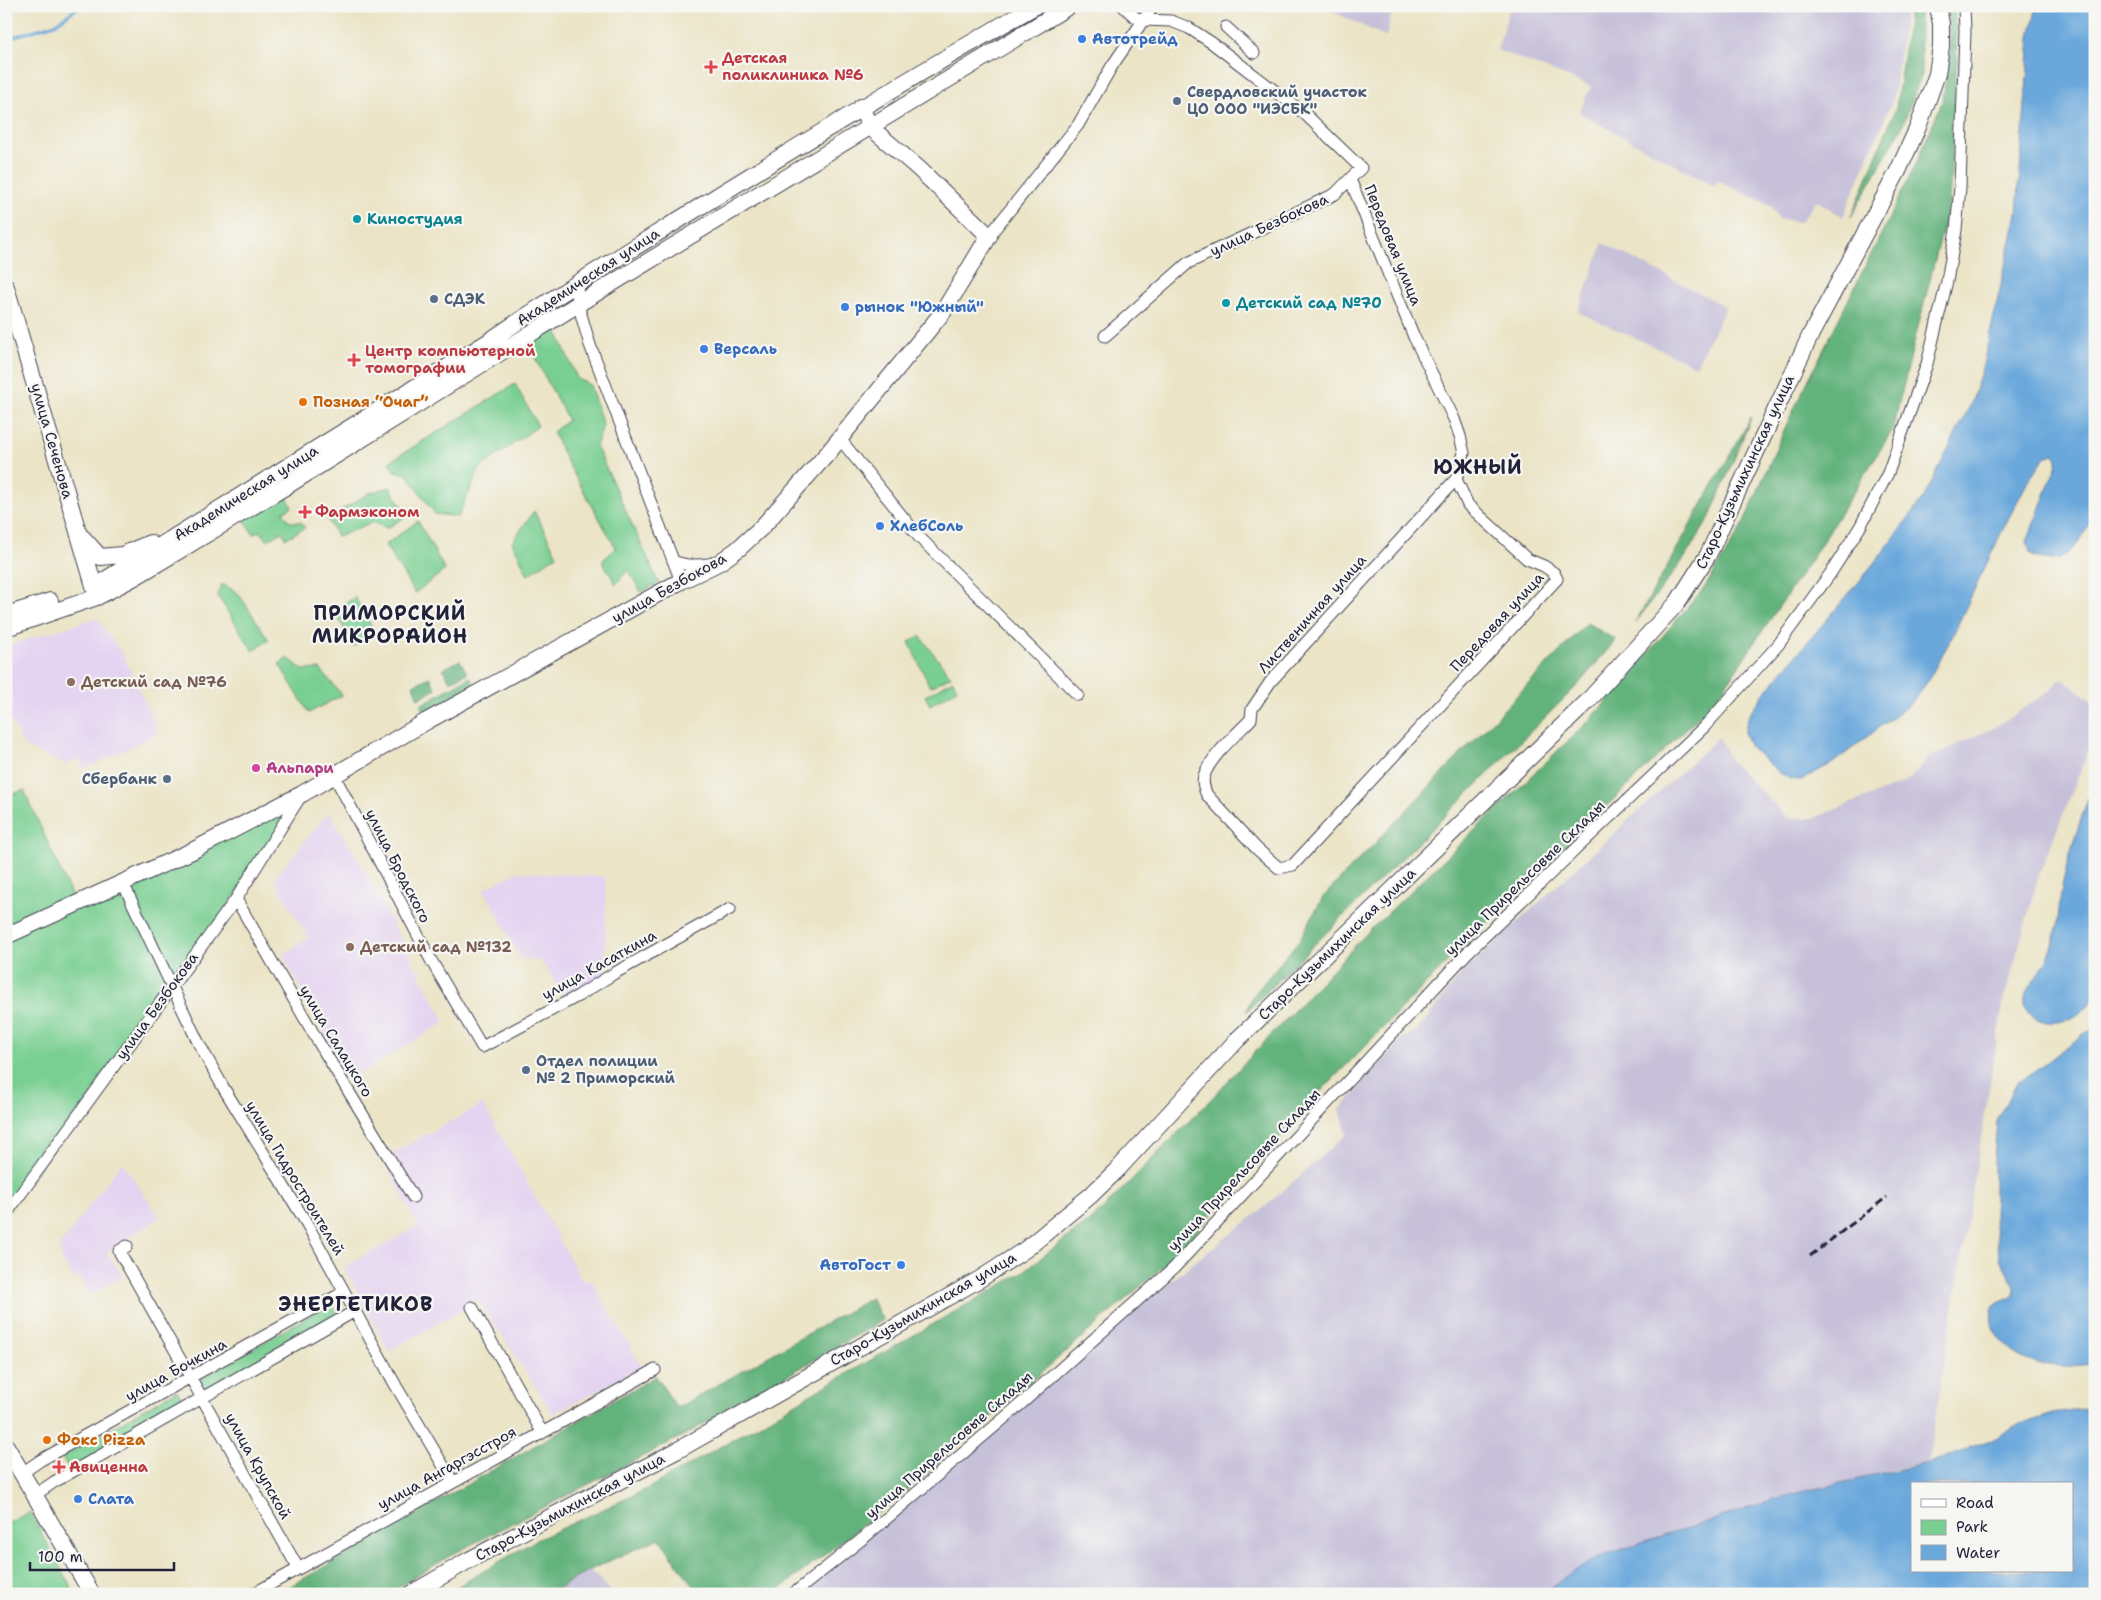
<svg xmlns="http://www.w3.org/2000/svg" width="2101" height="1600" font-family="'Shantell Sans',sans-serif">
	<style>
		.built { fill: #e4d3f1 }
		.industrial { fill: #c6c0d9 }
		.green { fill: #79cf92; stroke: #4e7866 }
		.forest { fill: #62b27c; stroke: #426a5c }
		.water { fill: #6ba8dc; stroke: #46658c; fill-rule: evenodd }
		.lines { fill: none; stroke-linecap: round; stroke-linejoin: round }
		.stream { stroke: #6ba8dc; stroke-width: 3 }
		.street-casing { stroke: #403f50; stroke-width: 13 }
		.secondary-casing { stroke: #403f50; stroke-width: 18 }
		.street { stroke: #fff; stroke-width: 11 }
		.secondary { stroke: #fff; stroke-width: 16 }
		.rail { stroke: #22223b; stroke-width: 3; stroke-dasharray: 8 4; stroke-linecap: butt }
		.shop-dot { fill: #3f7fe0; stroke: #f6f6f2; stroke-width: 2 }
		.health-dot { fill: #e0444e; stroke: #f6f6f2; stroke-width: 2 }
		.service-dot { fill: #5c6f8a; stroke: #f6f6f2; stroke-width: 2 }
		.culture-dot { fill: #0f9aa8; stroke: #f6f6f2; stroke-width: 2 }
		.food-dot { fill: #e8710a; stroke: #f6f6f2; stroke-width: 2 }
		.education-dot { fill: #8d6e63; stroke: #f6f6f2; stroke-width: 2 }
		.hotel-dot { fill: #d1479c; stroke: #f6f6f2; stroke-width: 2 }
		.labels { text-anchor: middle; dominant-baseline: central; stroke-width: 4.5; stroke-linejoin: round; paint-order: stroke }
		.shop-label { font-size: 15px; font-weight: bold; fill: #366cbe; stroke: #f6f6f2; text-anchor: start }
		.health-label { font-size: 15px; font-weight: bold; fill: #be3a42; stroke: #f6f6f2; text-anchor: start }
		.service-label { font-size: 15px; font-weight: bold; fill: #4e5e75; stroke: #f6f6f2; text-anchor: start }
		.culture-label { font-size: 15px; font-weight: bold; fill: #0d838f; stroke: #f6f6f2; text-anchor: start }
		.street-label { font-size: 15px; fill: #22223b; stroke: #f6f6f2 }
		.food-label { font-size: 15px; font-weight: bold; fill: #c56008; stroke: #f6f6f2; text-anchor: start }
		.education-label { font-size: 15px; font-weight: bold; fill: #785e54; stroke: #f6f6f2; text-anchor: start }
		.hotel-label { font-size: 15px; font-weight: bold; fill: #b23c85; stroke: #f6f6f2; text-anchor: start }
		.district-label { font-size: 20px; font-weight: bold; letter-spacing: 1px; fill: #22223b; stroke: #f6f6f2 }
	</style>
	<rect width="100%" height="100%" fill="#f6f6f2"/>
	<filter id="ink" filterUnits="userSpaceOnUse"><feTurbulence type="fractalNoise" baseFrequency=".02" numOctaves="2"/><feDisplacementMap in="SourceGraphic" scale="10" xChannelSelector="R" yChannelSelector="G"/><feConvolveMatrix kernelMatrix="1 2 1 2 8 2 1 2 1" color-interpolation-filters="sRGB"/></filter>
	<filter id="wash" filterUnits="userSpaceOnUse"><feTurbulence type="fractalNoise" baseFrequency=".0096" numOctaves="4" result="noise"/><feDisplacementMap in="SourceGraphic" scale="20" xChannelSelector="R" yChannelSelector="G"/><feGaussianBlur stdDeviation="1.12" result="paint"/><feColorMatrix in="noise" values="0 0 0 0 0 0 0 0 0 0 0 0 0 0 0 0 0 1.4 0 .05"/><feComposite in="paint" operator="in"/></filter>
	<g filter="url(#wash)">
		<rect width="100%" height="100%" fill="#ebe4c6"/>
		<!-- built -->
		<path class="built" d="M97 618 123 655 159 733 85 769 78 758 66 765 23 746 6 709V648L16 643Z
			M329 812 360 863 445 1022 349 1080 283 955 308 938 274 879Z
			M517 872 606 877 605 979 566 1000 541 961 521 959 484 889Z
			M483 1104 583 1282 591 1280 642 1367 553 1414 479 1300 389 1351 344 1267 418 1226 383 1158Z
			M122 1162 160 1218 106 1252 123 1276 91 1295 78 1276 73 1278 62 1260 59 1247Z"/>
		<!-- industrial -->
		<path class="industrial" d="M1321 6H1393L1386 37Z
			M1510 6H1906L1893 99 1843 217 1816 200 1801 222 1779 219 1770 205 1717 181 1714 186 1579 113 1591 86 1497 50Z
			M1603 243 1726 307 1696 366 1578 312Z
			M2061 678 2095 703V735L2038 877 2003 1004 1928 1463 1891 1470 1761 1504 1611 1553 1582 1566 1543 1594H799L1141 1304 1260 1211 1347 1134 1340 1110 1401 1039 1418 1030 1460 975 1719 737 1731 762 1788 818H1814L1908 781 1929 757 1996 727 2052 689Z
			M590 1570 614 1594H548Z"/>
		<!-- green -->
		<path class="green" d="M557 332 577 378 590 385 603 425 596 446 659 583 641 592 628 570 616 584 602 561 616 548 566 460 553 432 568 420 529 347 534 335Z
			M515 384 538 426 480 468 458 517 435 514 407 474 395 471 389 462Z
			M390 487 408 516 387 528 372 522 338 537 327 519 369 493Z
			M284 491 292 507 283 512 290 522H301L305 528 286 538 282 532 267 540 260 531 253 534 243 518Z
			M534 511 557 555 528 575 512 542Z
			M418 521 445 570 415 593 385 545Z
			M222 584 238 593 269 640 253 651 217 595Z
			M355 597 375 633 353 647 335 610Z
			M920 636 951 676 930 687 909 642Z
			M288 658 303 670 320 669 342 695 309 713 279 664Z
			M953 680 957 689 930 705 925 696Z
			M24 790 74 901 6 927V796Z
			M302 794 276 839 6 1214V936Z
			M331 1303 339 1317 207 1394 199 1380Z
			M177 1390 185 1404 70 1471 62 1457Z
			M30 1512 75 1594H6V1524Z"/>
		<!-- forest -->
		<path class="forest" d="M1910 6 1919 7 1922 75 1901 129 1851 217 1896 108Z
			M1947 6H1954L1957 59 1949 204 1892 431 1814 555 1715 701 1461 948 1321 1091 1174 1257 899 1497 774 1594H699L659 1538 590 1570 548 1594H445L536 1540 647 1489 1020 1274 1098 1214 1211 1099 1365 935 1592 718 1705 587 1742 527 1789 419 1917 162 1943 99 1950 52Z
			M1752 416 1709 519 1684 559 1635 623Z
			M1587 623 1616 640 1577 686 1246 1012 1252 997 1300 939 1323 897Z
			M460 660 467 673 450 682 443 669Z
			M430 677 436 689 418 699 413 685Z
			M470 677 475 685 425 715 420 705Z
			M871 1298 883 1320 690 1432 453 1554 387 1594H277L656 1376 677 1408Z"/>
		<!-- water -->
		<path class="water" d="M2037 6H2095V513C2084 533 2074 561 2048 559 2040 559 2036 558 2030 553L2027 541 2057 464V459L2054 454 2045 457 2027 483 2004 527 1950 641 1926 684 1910 704 1833 763 1801 780 1791 779 1780 773 1750 747 1744 732 1749 715 1765 692 1875 563 1924 497 1971 404 1983 365 2017 213 2030 37Z
			M2095 781V985C2092 991 2094 998 2090 1003 2077 1021 2047 1030 2030 1014 2026 1011 2023 1006 2024 1001 2029 982 2045 968 2051 951 2059 930 2058 908 2062 887 2069 851 2082 815 2095 781Z
			M2095 1029V1363C2077 1367 2054 1367 2037 1363 2013 1358 1982 1331 1994 1305L2012 1297 2014 1290 2013 1284 2000 1259 1994 1220V1159L1997 1121 2017 1083 2029 1076 2085 1033Z
			M2095 1407V1594H1543L1582 1566 1611 1553 1793 1494 1929 1463 1990 1440 2015 1427 2034 1420 2060 1412ZM1912 1484H2072V1571H1912Z"/>
		<g class="lines">
			<!-- stream -->
			<path class="stream" d="M6 39 55 24 80 6"/>
		</g>
	</g>
	<g filter="url(#ink)">
		<g class="lines">
			<defs>
				<path id="street" d="M1226 27 1254 53
					M1350 179 1414 337 1454 419 1460 436 1464 453 1456 479 1468 505 1527 559 1544 566 1554 573 1557 579 1293 865 1279 868 1257 849 1207 795C1204 789 1202 783 1204 776 1210 757 1237 734 1251 719L1252 709 1271 681 1456 479
					M989 236 1078 125 1112 66 1153 6
					M577 283 578 304 590 345 681 581
					M1105 336 1188 263 1335 194 1361 168 1305 114 1212 43 1189 28 1171 21 1143 20 1135 17 1123 6
					M840 439 919 537 1078 695
					M673 561C685 566 695 566 708 564
					M334 775 432 962 482 1047 578 996 613 974 730 909
					M123 883 198 1042 223 1087 307 1224 396 1386 453 1482
					M236 899 316 1038 413 1197
					M6 1214 236 899 302 794
					M127 1246 119 1251 298 1568
					M472 1307 542 1432
					M22 1473 41 1460 344 1292
					M35 1495 54 1482 355 1311
					M253 1594 655 1370
					M793 1594 866 1536 1022 1403 1174 1268 1467 953 1705 726 1778 645 1830 574 1860 527 1888 473 1927 364 1947 281 1956 230 1960 187 1965 31 1964 6"/>
				<path id="secondary" d="M6 287 97 596
					M83 538 100 557 122 555 150 543
					M97 585 488 342C553 297 619 257 685 216 801 144 917 74 1035 6
					M6 615 50 601
					M6 628 97 597 135 577 285 487 578 304 1069 6
					M6 936 192 851 302 794 427 721 681 581 720 562 738 549 762 527 828 453 943 312 989 236 918 168 870 127 861 107
					M6 1446 92 1594
					M411 1594 469 1560 678 1450 980 1279 1026 1249 1090 1196 1118 1169 1237 1040 1587 702 1677 603 1708 555 1811 334 1898 171 1918 127 1937 74 1941 46V24L1938 6"/>
			</defs>
			<!-- street casing -->
			<use href="#street" class="street-casing"/>
			<!-- secondary casing -->
			<use href="#secondary" class="secondary-casing"/>
			<!-- street -->
			<use href="#street" class="street"/>
			<!-- secondary -->
			<use href="#secondary" class="secondary"/>
			<!-- rail -->
			<path class="rail" d="M1810 1256 1887 1197"/>
		</g>
	</g>
	<!-- markers -->
	<g class="shop-dot">
		<circle cx="1082" cy="39" r="5"/>
		<circle cx="845" cy="307" r="5"/>
		<circle cx="704" cy="349" r="5"/>
		<circle cx="880" cy="526" r="5"/>
		<circle cx="901" cy="1265" r="5"/>
		<circle cx="78" cy="1499" r="5"/>
	</g>
	<g class="health-dot">
		<path d="M708.5 59.5h5v5h5v5h-5v5h-5v-5h-5v-5h5z"/>
		<path d="M351.5 352.5h5v5h5v5h-5v5h-5v-5h-5v-5h5z"/>
		<path d="M302.5 504.5h5v5h5v5h-5v5h-5v-5h-5v-5h5z"/>
		<path d="M56.5 1459.5h5v5h5v5h-5v5h-5v-5h-5v-5h5z"/>
	</g>
	<g class="service-dot">
		<circle cx="1177" cy="101" r="5"/>
		<circle cx="434" cy="299" r="5"/>
		<circle cx="167" cy="779" r="5"/>
		<circle cx="526" cy="1070" r="5"/>
	</g>
	<g class="culture-dot">
		<circle cx="357" cy="219" r="5"/>
		<circle cx="1226" cy="303" r="5"/>
	</g>
	<g class="food-dot">
		<circle cx="303" cy="402" r="5"/>
		<circle cx="47" cy="1440" r="5"/>
	</g>
	<g class="education-dot">
		<circle cx="71" cy="682" r="5"/>
		<circle cx="350" cy="947" r="5"/>
	</g>
	<circle class="hotel-dot" cx="256" cy="768" r="5"/>
	<g class="labels">
		<!-- shop labels -->
		<g class="shop-label">
			<text x="1092" y="39">Автотрейд</text>
			<text x="855" y="307">рынок "Южный"</text>
			<text x="714" y="349">Версаль</text>
			<text x="890" y="526">ХлебСоль</text>
			<text x="891" y="1265" text-anchor="end">АвтоГост</text>
			<text x="88" y="1499">Слата</text>
		</g>
		<!-- health labels -->
		<g class="health-label">
			<text x="722" y="58">Детская<tspan x="722" dy="17">поликлиника №6</tspan></text>
			<text x="365" y="351">Центр компьютерной<tspan x="365" dy="17">томографии</tspan></text>
			<text x="315" y="512">Фармэконом</text>
			<text x="69" y="1467">Авиценна</text>
		</g>
		<!-- service labels -->
		<g class="service-label">
			<text x="1187" y="92">Свердловский участок<tspan x="1187" dy="17">ЦО ООО "ИЭСБК"</tspan></text>
			<text x="444" y="299">СДЭК</text>
			<text x="157" y="779" text-anchor="end">Сбербанк</text>
			<text x="536" y="1061">Отдел полиции<tspan x="536" dy="17">№ 2 Приморский</tspan></text>
		</g>
		<!-- culture labels -->
		<g class="culture-label">
			<text x="367" y="219">Киностудия</text>
			<text x="1236" y="303">Детский сад №70</text>
		</g>
		<!-- street labels -->
		<g class="street-label">
			<text transform="translate(1269 225) rotate(-25)">улица Безбокова</text>
			<text transform="translate(1393 245) rotate(68)">Передовая улица</text>
			<text transform="translate(588 277) rotate(-33)">Академическая улица</text>
			<text transform="translate(52 441) rotate(74)">улица Сеченова</text>
			<text transform="translate(1745 472) rotate(-65)">Старо-Кузьмихинская улица</text>
			<text transform="translate(246 493) rotate(-32)">Академическая улица</text>
			<text transform="translate(669 588) rotate(-29)">улица Безбокова</text>
			<text transform="translate(1312 614) rotate(-48)">Лиственичная улица</text>
			<text transform="translate(1497 622) rotate(-47)">Передовая улица</text>
			<text transform="translate(398 866) rotate(63)">улица Бродского</text>
			<text transform="translate(1525 878) rotate(-44)">улица Прирельсовые Склады</text>
			<text transform="translate(1337 944) rotate(-44)">Старо-Кузьмихинская улица</text>
			<text transform="translate(599 965) rotate(-29)">улица Касаткина</text>
			<text transform="translate(157 1006) rotate(-54)">улица Безбокова</text>
			<text transform="translate(336 1041) rotate(59)">улица Салацкого</text>
			<text transform="translate(1244 1170) rotate(-47)">улица Прирельсовые Склады</text>
			<text transform="translate(295 1178) rotate(59)">улица Гидростроителей</text>
			<text transform="translate(923 1309) rotate(-30)">Старо-Кузьмихинская улица</text>
			<text transform="translate(176 1370) rotate(-29)">улица Бочкина</text>
			<text transform="translate(949 1445) rotate(-41)">улица Прирельсовые Склады</text>
			<text transform="translate(258 1466) rotate(61)">улица Крупской</text>
			<text transform="translate(447 1468) rotate(-29)">улица Ангаргэсстроя</text>
			<text transform="translate(570 1507) rotate(-28)">Старо-Кузьмихинская улица</text>
		</g>
		<!-- food labels -->
		<g class="food-label">
			<text x="313" y="402">Позная “Очаг”</text>
			<text x="57" y="1440">Фокс Pizza</text>
		</g>
		<!-- education labels -->
		<g class="education-label">
			<text x="81" y="682">Детский сад №76</text>
			<text x="360" y="947">Детский сад №132</text>
		</g>
		<!-- hotel labels -->
		<g class="hotel-label">
			<text x="266" y="768">Альпари</text>
		</g>
		<!-- district labels -->
		<g class="district-label">
			<text x="1478" y="467">ЮЖНЫЙ</text>
			<text x="390" y="613">ПРИМОРСКИЙ<tspan x="390" dy="23">МИКРОРАЙОН</tspan></text>
			<text x="356" y="1304">ЭНЕРГЕТИКОВ</text>
		</g>
	</g>
	<!-- margin -->
	<rect width="2101" height="1600" fill="none" stroke="#f6f6f2" stroke-width="25"/>
	<!-- legend -->
	<rect x="1911" y="1482" width="162" height="90" fill="#f6f6f2" stroke="#a1a1a9"/>
	<rect x="1921" y="1499" width="25" height="8" fill="#ffffff" stroke="#a1a1a9"/>
	<text x="1956" y="1508" font-size="15" fill="#22223b">Road</text>
	<rect x="1921" y="1520" width="25" height="15" fill="#79cf92" stroke="#a1a1a9"/>
	<text x="1956" y="1532" font-size="15" fill="#22223b">Park</text>
	<rect x="1921" y="1545" width="25" height="15" fill="#6ba8dc" stroke="#a1a1a9"/>
	<text x="1956" y="1558" font-size="15" fill="#22223b">Water</text>
	<!-- scale -->
	<path d="M30 1562v8h144v-8" fill="none" stroke="#22223b" stroke-width="2.5"/>
	<text x="38" y="1562" font-size="15" fill="#22223b" stroke="#f6f6f2" stroke-width="4" paint-order="stroke">100 m</text>
</svg>
